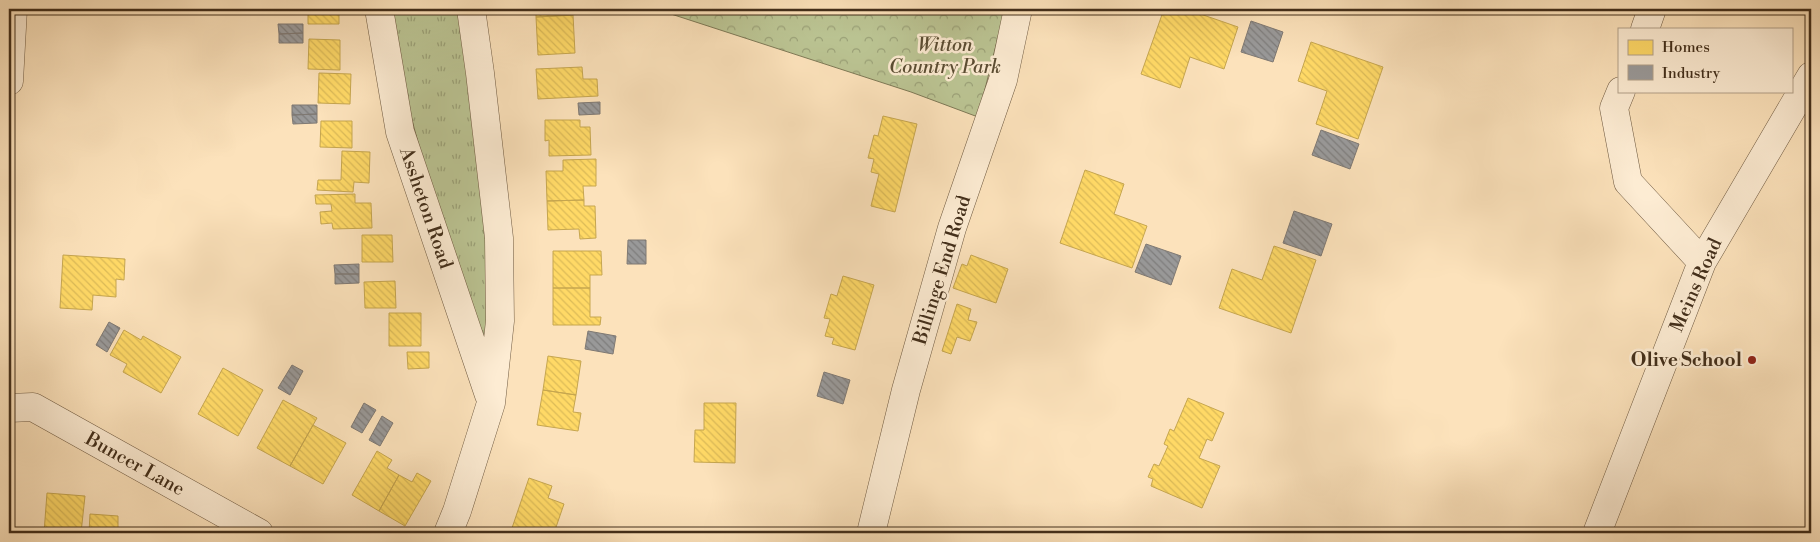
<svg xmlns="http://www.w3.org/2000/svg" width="1820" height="542" font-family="'Libre Bodoni',serif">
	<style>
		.grass { fill: url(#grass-tufts); stroke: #7e7956 }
		.park { fill: url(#park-crowns); stroke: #7e7956 }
		.homes { fill: url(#homes-back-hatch); stroke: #c6a64f }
		.industry { fill: url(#industry-back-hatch); stroke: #7f7973 }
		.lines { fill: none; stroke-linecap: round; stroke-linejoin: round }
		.minor-casing { stroke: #705b42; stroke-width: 29 }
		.minor { stroke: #fdecd3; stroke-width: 28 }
		.poi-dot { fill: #8f2418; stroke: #fdecd3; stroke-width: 2 }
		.labels { text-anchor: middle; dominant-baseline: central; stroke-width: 5; stroke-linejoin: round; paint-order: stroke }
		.park-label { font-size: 19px; font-style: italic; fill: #5a4c32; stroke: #fdecd3 }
		.street-label { font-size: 19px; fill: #422e1a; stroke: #fdecd3 }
		.poi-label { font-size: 19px; font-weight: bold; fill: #422e1a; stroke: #fdecd3; text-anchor: end }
	</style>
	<defs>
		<pattern id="grass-tufts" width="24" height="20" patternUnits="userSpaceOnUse" patternTransform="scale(1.25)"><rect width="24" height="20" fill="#bbc493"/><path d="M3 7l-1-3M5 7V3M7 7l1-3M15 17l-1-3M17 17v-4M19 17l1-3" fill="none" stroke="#9aa077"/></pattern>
		<pattern id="park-crowns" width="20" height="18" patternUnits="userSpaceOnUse" patternTransform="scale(1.25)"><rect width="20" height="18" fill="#bbc493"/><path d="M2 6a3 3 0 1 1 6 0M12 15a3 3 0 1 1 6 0" fill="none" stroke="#9aa077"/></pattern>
		<pattern id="homes-back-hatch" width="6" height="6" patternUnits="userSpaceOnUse" patternTransform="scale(1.25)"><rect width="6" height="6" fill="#ffd966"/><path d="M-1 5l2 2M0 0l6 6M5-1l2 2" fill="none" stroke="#dcbb58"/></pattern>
		<pattern id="industry-back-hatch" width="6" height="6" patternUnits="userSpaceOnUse" patternTransform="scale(1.25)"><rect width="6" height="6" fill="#999"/><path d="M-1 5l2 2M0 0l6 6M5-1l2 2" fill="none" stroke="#7e7d7c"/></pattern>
	</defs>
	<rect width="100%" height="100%" fill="#fce2bb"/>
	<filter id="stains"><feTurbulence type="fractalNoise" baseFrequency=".004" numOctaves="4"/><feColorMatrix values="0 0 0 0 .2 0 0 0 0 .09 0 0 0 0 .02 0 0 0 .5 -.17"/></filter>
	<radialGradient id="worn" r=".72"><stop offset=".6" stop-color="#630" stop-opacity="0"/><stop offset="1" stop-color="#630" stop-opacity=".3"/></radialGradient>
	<!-- grass -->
	<path class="grass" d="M392 9H460L488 232V347L481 350 427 176 408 105Z"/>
	<!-- park -->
	<path class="park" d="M667 9H1005L978 117 911 92 668 13Z"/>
	<!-- homes -->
	<path class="homes" d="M308 9H339V24H308Z
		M536 9H573V15L536 17Z
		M1164 9H1186L1238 27 1224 69 1190 57 1180 88 1141 74Z
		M573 15 575 53 538 55 536 17Z
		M309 39 340 40V70L308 69Z
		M1311 42 1383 67 1358 139 1316 124 1327 91 1298 81Z
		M582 67 583 79H597L598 96 538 99 536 69Z
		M319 73 351 74 350 104 318 103Z
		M883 116 917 124 895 212 871 206 879 174 871 172 874 159 868 158 874 135 878 136Z
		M545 120H580V127H590L591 155 549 156V140L545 141Z
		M321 121H352V148L320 147Z
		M342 151 370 152 369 183 354 182 353 192 317 190 318 180H341Z
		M596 159V186H583L584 200 547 201 546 171H563V160Z
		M1085 170 1124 184 1114 214 1147 226 1132 268 1060 243Z
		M355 194V203H371L372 228 333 229 332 223 321 224 320 212 332 211 331 204H316L315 195Z
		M584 200V206H595L596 238 580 239 579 229 548 230 547 201Z
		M362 235H392L393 262H362Z
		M1274 246 1316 260 1291 333 1219 308 1232 269 1262 280Z
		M553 251H601L602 275H590V288H553Z
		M63 255 125 259 124 280 116 279V297L93 295 92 310 60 308Z
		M971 255 1008 269 996 303 953 288 962 264 967 266Z
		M843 276 874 285 855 350 832 344 834 338 825 336 830 319 824 318 831 294 837 296Z
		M395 281 396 308H365L364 282Z
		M553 288H590V317H601L600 325H553Z
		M957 304 971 309 968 320 977 322 970 341 957 337 951 354 942 351Z
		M389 313H421V346H389Z
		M124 330 141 340 143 336 181 357 161 393 123 372 127 364 110 355Z
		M407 352H429V368L408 369Z
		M548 356 581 361 576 395 543 390Z
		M223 368 263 390 238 436 198 414Z
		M543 390 576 395 573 412 581 413 578 431 537 425Z
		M1188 398 1224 413 1212 441 1207 439 1199 458 1220 466 1202 508 1151 486 1153 479 1148 477 1154 464 1159 466 1168 446 1164 444 1170 429 1174 431Z
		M283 400 317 418 290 466 257 448Z
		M704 403H736L735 463 694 462 695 430H704Z
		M313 425 346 443 323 484 290 466Z
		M377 451 392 460 387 468 399 475 379 511 352 495Z
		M417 473 431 481 405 526 379 511 399 475 412 482Z
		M529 478 552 486 548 498 564 504 554 533H527L512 528Z
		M47 493 85 496 81 533H44Z
		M90 514 118 516V528H124V533H89Z"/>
	<!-- industry -->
	<path class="industry" d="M1251 21 1283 32 1273 62 1241 52Z
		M278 24H303V33L279 34Z
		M303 33V43H279V34Z
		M600 102V114L579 115 578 103Z
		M292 105H317V114L292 115Z
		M317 114V123L293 124 292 115Z
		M1321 130 1359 144 1350 169 1312 155Z
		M1294 211 1332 224 1321 256 1283 243Z
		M628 240H646V264H627Z
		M1146 244 1181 256 1171 285 1135 272Z
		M359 264V274H335L334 265Z
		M335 274H359V283L335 284Z
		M109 322 120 328 107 352 96 345Z
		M588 331 616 336 613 354 585 349Z
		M292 365 303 371 290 395 278 388Z
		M824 372 850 380 843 404 817 396Z
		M364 403 376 410 362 433 351 427Z
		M382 416 393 423 380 446 369 440Z"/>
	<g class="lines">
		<defs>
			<path id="minor" d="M379 9 400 132 489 395
				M1645 29 1652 9
				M9 81 13 9
				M1621 91 1614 108 1628 182 1702 262
				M9 408 33 407 259 533
				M448 533 457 511 491 403 500 321 499 238 480 73 471 9
				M871 533 906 390 952 228 1003 80 1018 9
				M1597 533 1702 262 1811 76"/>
		</defs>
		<!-- minor casing -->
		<use href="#minor" class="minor-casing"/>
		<!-- minor -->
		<use href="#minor" class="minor"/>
	</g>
	<!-- markers -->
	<circle class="poi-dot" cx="1752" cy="360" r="5"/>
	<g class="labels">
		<!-- park labels -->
		<g class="park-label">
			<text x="945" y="45">Witton<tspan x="945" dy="22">Country Park</tspan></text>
		</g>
		<!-- street labels -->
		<g class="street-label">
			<text transform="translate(426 208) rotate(71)">Assheton Road</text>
			<text transform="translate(942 270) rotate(-73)">Billinge End Road</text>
			<text transform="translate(1696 285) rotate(-66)">Meins Road</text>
			<text transform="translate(135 464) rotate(29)">Buncer Lane</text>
		</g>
		<!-- poi labels -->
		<g class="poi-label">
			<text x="1742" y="360">Olive School</text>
		</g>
	</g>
	<!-- margin -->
	<rect width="1820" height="542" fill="none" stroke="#fce2bb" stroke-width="30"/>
	<rect x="10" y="10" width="1800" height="522" fill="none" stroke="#422e1a" stroke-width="2.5"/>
	<rect x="15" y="15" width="1790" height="512" fill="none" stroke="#422e1a"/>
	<!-- legend -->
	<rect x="1618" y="28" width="175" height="65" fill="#fdecd3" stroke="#b2a089"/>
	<rect x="1628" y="40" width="25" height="15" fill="#ffd966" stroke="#b2a089"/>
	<text x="1662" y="52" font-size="15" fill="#422e1a">Homes</text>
	<rect x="1628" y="65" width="25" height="15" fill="#999999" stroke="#b2a089"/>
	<text x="1662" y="78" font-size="15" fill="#422e1a">Industry</text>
	<rect width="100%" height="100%" filter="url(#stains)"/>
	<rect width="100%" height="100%" fill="url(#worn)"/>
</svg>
